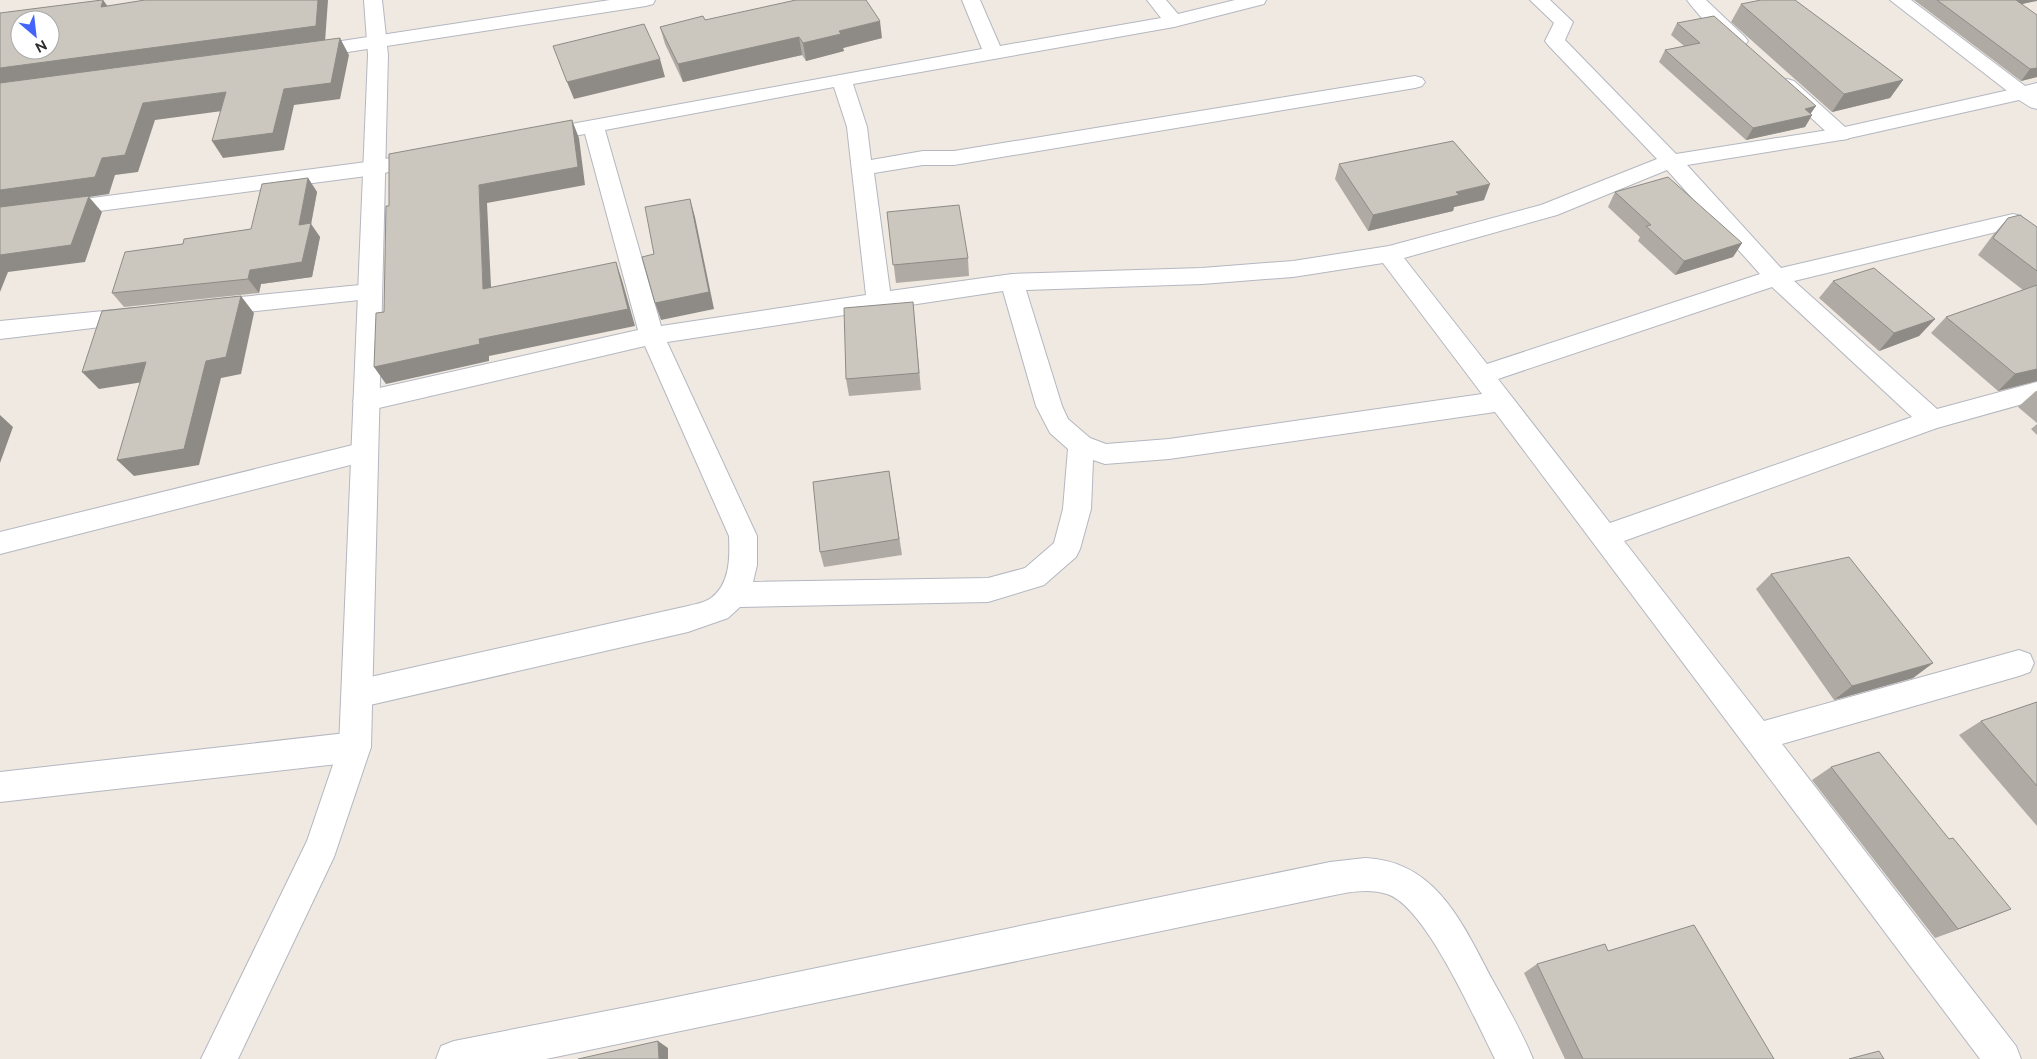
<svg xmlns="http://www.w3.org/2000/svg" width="2037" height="1059" font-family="Raleway,sans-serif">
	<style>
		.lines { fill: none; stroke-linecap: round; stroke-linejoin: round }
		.minor-casing { stroke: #b4b7c1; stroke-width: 2 }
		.secondary-casing { stroke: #b4b7c1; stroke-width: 2 }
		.minor { fill: #fff; fill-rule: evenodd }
		.secondary { fill: #fff; fill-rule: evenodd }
		.wall { fill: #afaba4 }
		.shaded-wall { fill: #8e8b86 }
		.building { fill: #cbc7bf; stroke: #8e8b86; fill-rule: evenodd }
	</style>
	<rect width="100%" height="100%" fill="#efe9e1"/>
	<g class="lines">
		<defs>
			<path id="minor" d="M610 0H655L653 4 646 6 309 58 302 56 299 52 302 48 309 46Z
				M962 0H980L1000 46 1161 18 1147 0H1166L1178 14 1235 0H1266L1264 4 1174 27 853 84 867 127 871 160 923 151H954L1415 76 1422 78 1425 82 1422 86 1415 88 954 165H923L874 173 890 291 1012 274 1202 268 1293 261 1389 246 1541 205 1657 159 1548 45 1545 41 1554 23 1530 0H1550L1573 22 1565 40 1676 154 1841 128 1848 129 1851 134 1848 139 1841 140 1687 165 1781 268 2013 214 2021 216 2024 221 2021 226 1794 281 1937 409 2037 382V400L1937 428 1624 541 1764 721 2019 650 2030 654 2034 663 2030 672 2019 676 1782 744 2016 1046 2021 1059H1980L1495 412 1169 459 1105 464 1093 460 1091 509 1080 549 1076 557 1044 585 988 602 740 607 728 618 688 632 357 708 346 704 342 694 346 684 357 680 688 606C695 604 704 603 711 598 730 584 730 558 729 536L645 346 366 411 357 408 353 401 357 394 366 391 638 330 585 134 540 142 533 141 530 136 533 131 982 49ZM834 87 847 127 866 295 661 326 605 130ZM1667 170 1760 274 1487 364 1404 258 1557 215ZM1383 263 1482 394 1169 439 1106 444 1090 438 1068 419 1062 406 1026 290 1202 284 1293 277ZM1772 287 1912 417 1610 523 1498 379ZM1003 291 1036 406 1050 433 1068 449 1063 509 1054 543 1025 568 988 578 753 582 757 565V536L667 342Z
				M1890 0H1911L2025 86 2037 83V95L2022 99 2015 97Z
				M427 151 434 153 438 158 434 163 374 175 0 224V210L374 161Z
				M370 284 378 286 382 292 378 298 210 316 202 314 198 308 202 302 210 300Z
				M135 308 143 310 147 316 143 322 0 339V321Z
				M365 442 374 445 378 452 374 459 0 554V532Z
				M355 732 366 737 371 747 366 757 355 762 0 802V772Z
				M1365 858C1437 861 1463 925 1493 981 1507 1006 1522 1032 1533 1059H1495C1476 1022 1426 906 1387 894 1369 888 1348 892 1330 896L546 1059H436L441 1046 454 1041 662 1000 1330 862Z"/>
			<path id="secondary" d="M364 0H382L388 55 371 747 334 857 238 1059H201L307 841 339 747 368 55Z
				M1687 0H1706L1745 37 1748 41 1745 45C1741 46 1737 47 1733 45 1721 41 1695 11 1687 0Z
				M1787 79 1794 81 1845 127 2022 87 2037 94V109L2030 107 2019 100 1841 140 1834 139 1780 89 1777 85 1780 81Z"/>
		</defs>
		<!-- minor casing -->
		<use href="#minor" class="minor-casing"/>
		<!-- secondary casing -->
		<use href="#secondary" class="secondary-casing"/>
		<!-- minor -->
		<use href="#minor" class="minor"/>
		<!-- secondary -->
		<use href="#secondary" class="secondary"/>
	</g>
	<!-- wall -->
	<path class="wall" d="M1914 0H2037L2022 4 2037 77 2021 81Z
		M1741 4 1903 80 1890 98 1832 112 1731 22Z
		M705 20 882 38 843 48 844 51 806 61 802 55 683 82 665 44 660 27Z
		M1677 23 1811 114 1812 115 1805 127 1746 140 1659 62 1665 50 1684 46 1671 35Z
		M1339 164 1484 200 1454 207 1453 211 1368 231 1335 179Z
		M308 178 317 192 311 224 320 237 312 277 261 284 259 293 124 307 112 293 183 244 251 229Z
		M1615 192 1742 243 1733 257 1675 275 1638 241 1640 237 1608 207Z
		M887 212 968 258 969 276 896 283Z
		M2008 218 2037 227V381L1998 391 1931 333 1946 317 2023 290 1978 255 1993 235Z
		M1833 281 1935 319 1919 336 1879 351 1819 298Z
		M913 302 921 390 849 396 846 379Z
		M2036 391H2037V423L2018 407Z
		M2037 424V435L2031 429Z
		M889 471 902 555 824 567 820 552Z
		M1771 574 1933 663 1913 678 1834 700 1756 589Z
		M2037 702V826L1959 735 1981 721Z
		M1831 767 1949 839 1986 919 1935 938 1812 780Z
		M1608 951 1774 1059H1565L1524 973 1537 964Z"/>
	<!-- shaded-wall -->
	<path class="shaded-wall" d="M103 0 115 16 101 7Z
		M318 0H328L325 42 0 87V68Z
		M2009 0H2037V1L2003 8Z
		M880 21 882 38 843 48 844 51 806 61 803 43 839 31Z
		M799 37 802 55 683 82 678 64Z
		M340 38 349 55 340 99 294 105 284 150 223 158 212 141Z
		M660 59 665 77 574 99 567 82Z
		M2037 68V77L2021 81 2030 69Z
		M1903 80 1890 98 1832 112 1844 94Z
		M226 92 237 109 155 120 138 172 115 175 109 194 89 197 102 212 85 262 8 272 0 292V190L102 158 143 103Z
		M1816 106 1809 116 1812 115 1805 127 1746 140 1753 128 1805 109Z
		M572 120 579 138 585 185 487 203 492 307 483 289 479 185Z
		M308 178 317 192 311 224 320 237 312 277 261 284 259 293 248 279 250 270 299 225Z
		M1490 184 1484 200 1454 207 1453 211 1368 231 1373 215 1456 192Z
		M690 199 695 217 714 309 661 320 655 303Z
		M1742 243 1733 257 1675 275 1684 261Z
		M616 262 622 280 635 326 489 356V361L386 384 374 367 479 339Z
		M241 296 254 313 241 374 221 378 199 465 134 476 117 460 206 361Z
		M1935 319 1919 336 1879 351 1894 333Z
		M146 362 162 379 99 389 82 372Z
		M2037 369V381L1998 391 2015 374Z
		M0 415 13 427 0 463Z
		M1933 663 1913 678 1834 700 1852 686Z
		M2011 909 1986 919 1935 938 1958 929Z
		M658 1041 668 1048V1059H659Z"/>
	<!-- building -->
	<path class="building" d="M102 0H103L101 7 145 0H318L316 26 0 68V13ZM20 20H50V50H20Z
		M796 0H866L880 21 839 31 841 34 803 43 799 37 678 64 660 27 703 16 705 20Z
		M1761 0H1795L1903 80 1844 94 1741 4Z
		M1937 0H2016L2037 15V68L2030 69Z
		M1714 16 1816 106 1805 109 1812 115 1753 128 1665 50 1700 43 1677 23Z
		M644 24 660 59 567 82 553 46Z
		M340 38 331 83 284 89 273 133 212 141 226 92 143 103 125 155 102 158 95 177 0 190V83Z
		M572 120 578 167 479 185 483 289 616 262 628 309 479 339 480 344 374 367 376 313 384 312 386 206H389V154Z
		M1453 141 1490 184 1456 192 1459 195 1373 215 1339 164Z
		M1668 177 1742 243 1684 261 1646 226 1651 225 1615 192Z
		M308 178 299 225 311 223 302 262 250 270 248 279 112 293 125 252 183 244 184 239 251 229 262 184Z
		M89 196 71 245 0 255V207Z
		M690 199 709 292 655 303 642 257 654 254 645 207Z
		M959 205 968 258 893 265 887 212Z
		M2020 215 2037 227V271L1993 238 2008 218Z
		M1874 268 1935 319 1894 333 1833 281Z
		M2037 285V369L2015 374 1946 317Z
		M241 296 226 357 206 361 184 449 117 460 146 362 82 372 102 311Z
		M913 302 919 373 846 379 844 308Z
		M889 471 899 539 820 552 813 482Z
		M1849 557 1933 663 1852 686 1771 574Z
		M2037 702V786L1981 721Z
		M1879 752 1949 839 1953 838 2011 909 1958 929 1831 767Z
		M1694 925 1774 1059H1583L1537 964 1605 944 1608 951Z
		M658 1041 659 1059H578Z
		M1879 1051 1884 1059H1849Z"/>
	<!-- north arrow -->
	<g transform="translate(35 35) rotate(152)"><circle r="24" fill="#ffffff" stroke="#ababab"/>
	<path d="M0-4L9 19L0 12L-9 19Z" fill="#4264fb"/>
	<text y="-8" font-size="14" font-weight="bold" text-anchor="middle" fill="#2e2e2e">N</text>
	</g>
</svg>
